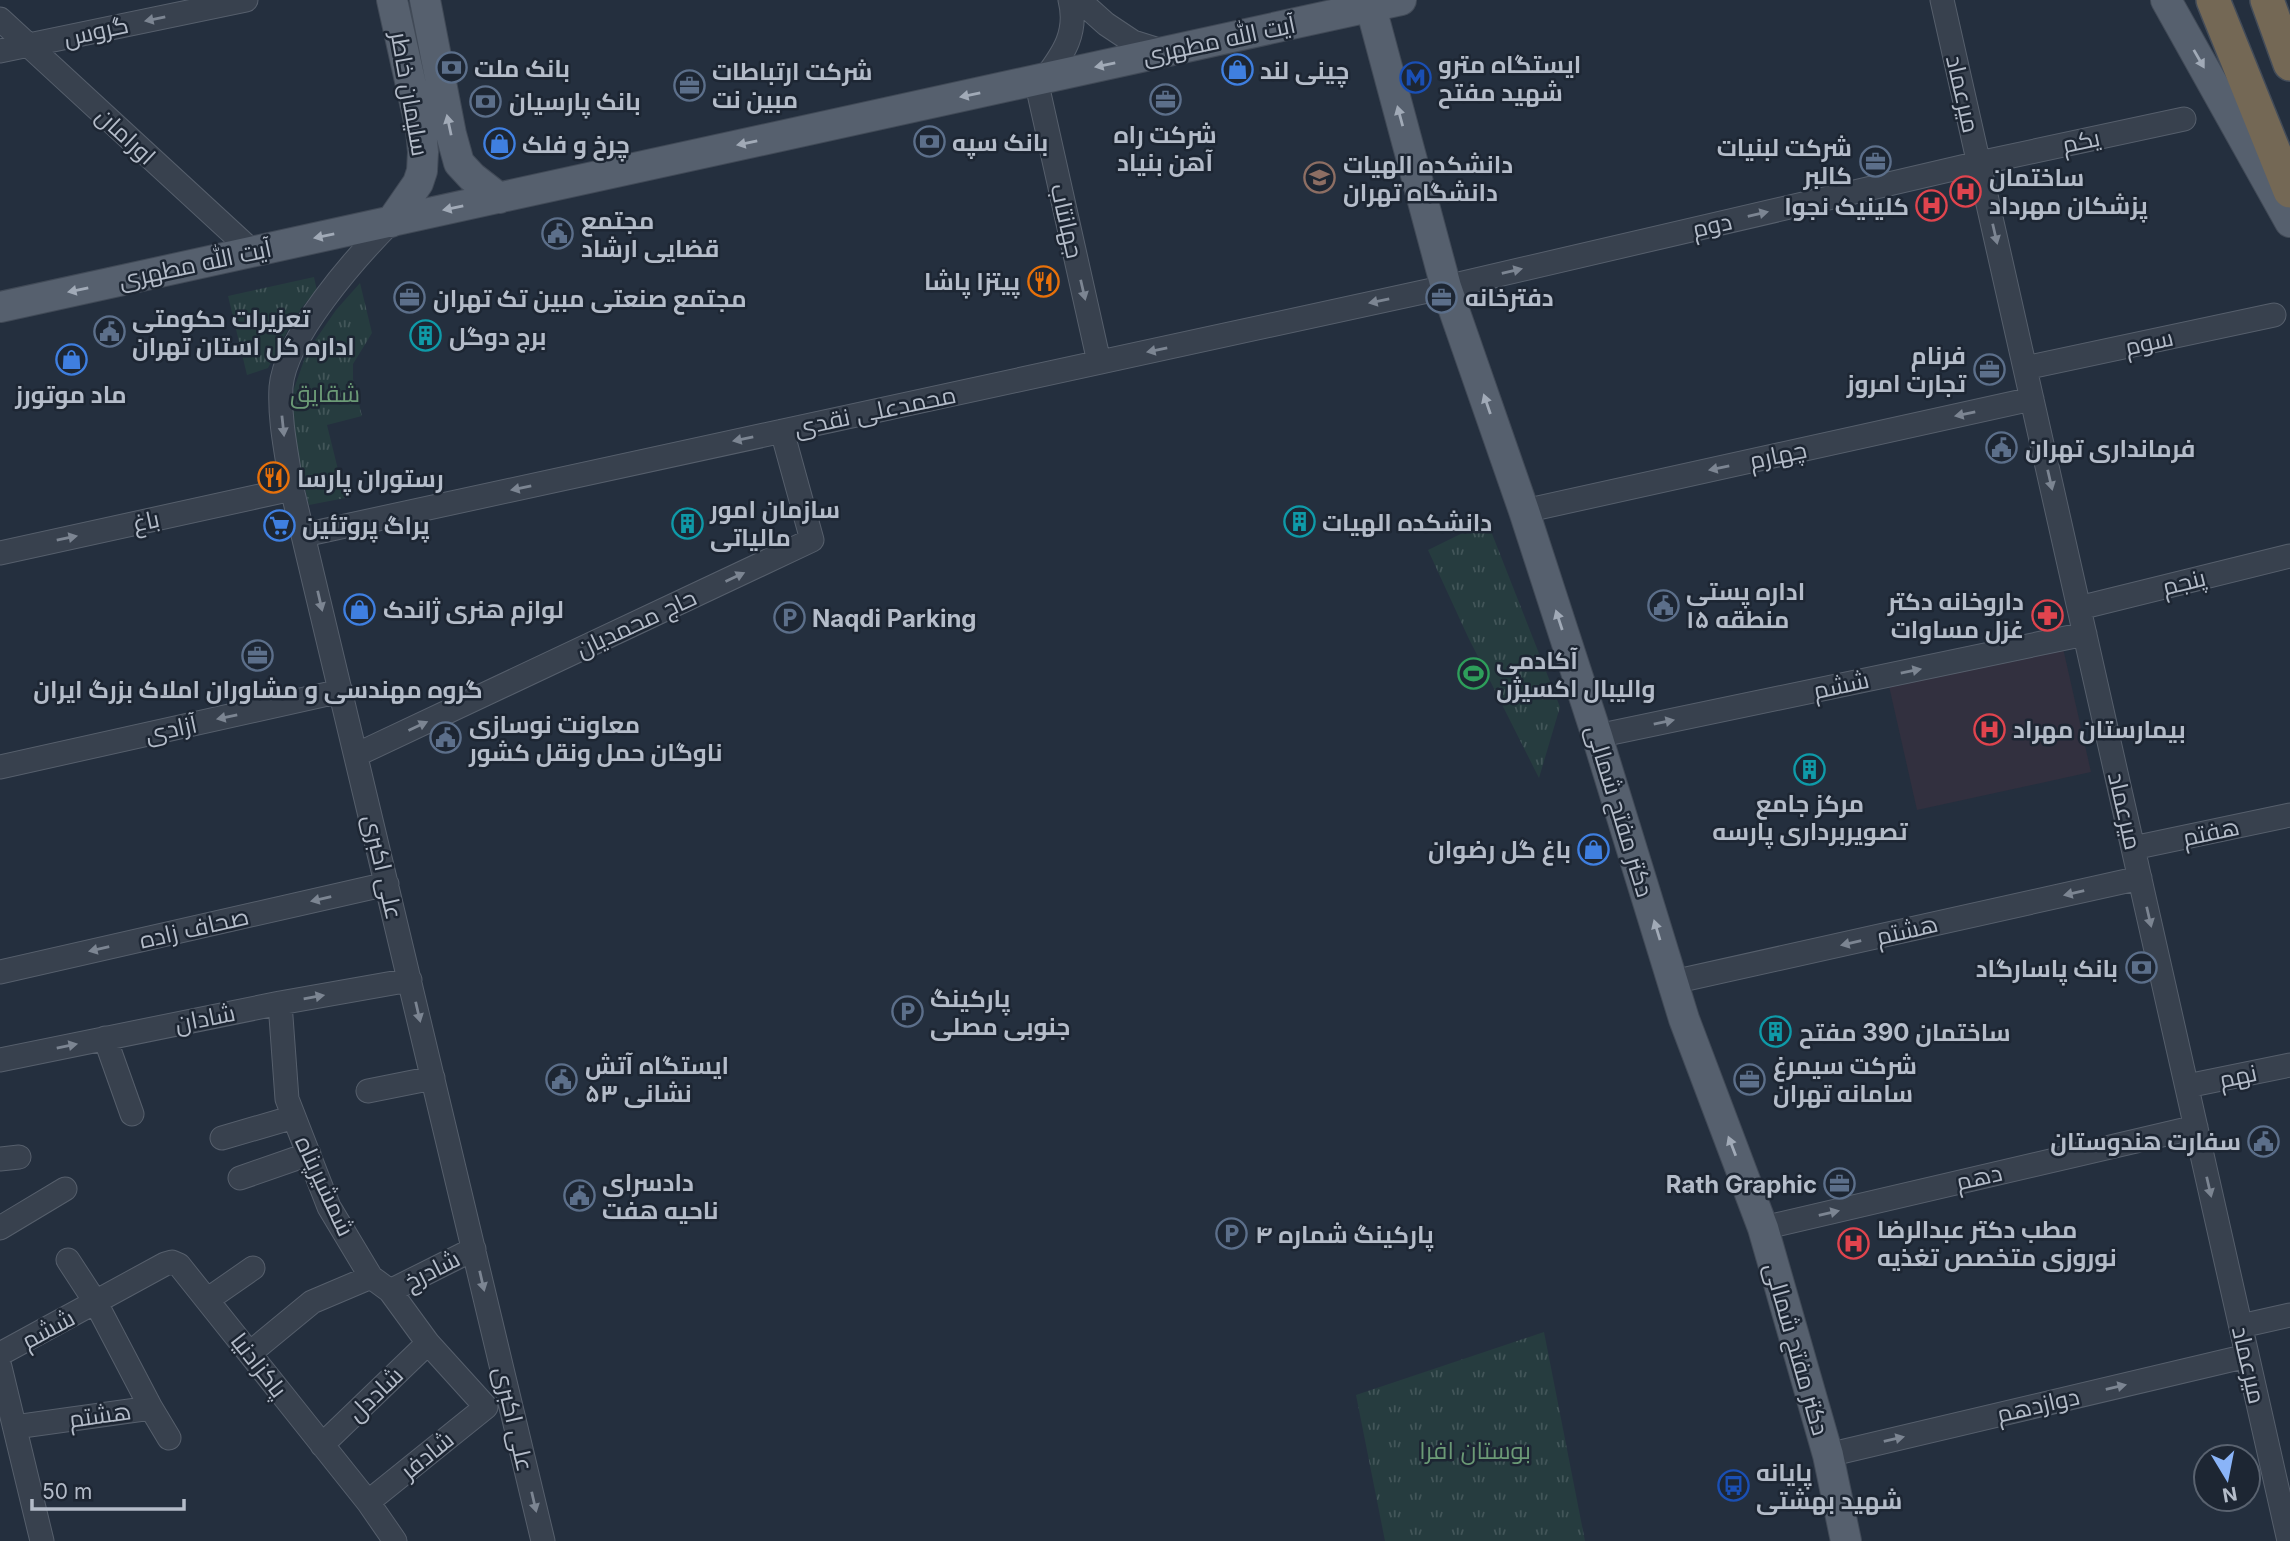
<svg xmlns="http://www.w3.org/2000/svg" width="2290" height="1541" font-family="Inter,Cairo,sans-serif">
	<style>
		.medical { fill: #32303f }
		.grass { fill: url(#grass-tufts) }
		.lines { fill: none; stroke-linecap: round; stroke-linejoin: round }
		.minor-casing { stroke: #565f6c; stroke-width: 25 }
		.major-casing { stroke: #414a57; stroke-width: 32 }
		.highway-casing { stroke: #434c59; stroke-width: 36 }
		.minor { stroke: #38414e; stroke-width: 23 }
		.major { stroke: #56606e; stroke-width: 30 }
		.highway { stroke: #746855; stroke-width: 33 }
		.oneway { fill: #7c8592 }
		.oneway2 { fill: #a1aab7 }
		.labels { text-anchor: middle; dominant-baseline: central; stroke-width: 5; stroke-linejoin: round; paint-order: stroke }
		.street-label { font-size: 24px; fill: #b4bcc9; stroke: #1d2633 }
		.poi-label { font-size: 24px; font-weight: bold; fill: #b4bcc9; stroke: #1d2633; text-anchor: start }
		.park-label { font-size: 24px; fill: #6b9a76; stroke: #1d2633 }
	</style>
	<defs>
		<pattern id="grass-tufts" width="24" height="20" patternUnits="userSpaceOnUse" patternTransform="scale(1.75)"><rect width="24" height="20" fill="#263c3f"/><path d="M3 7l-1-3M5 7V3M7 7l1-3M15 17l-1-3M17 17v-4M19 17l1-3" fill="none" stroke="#435659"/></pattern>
	</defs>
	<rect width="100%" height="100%" fill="#242f3e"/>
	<!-- medical -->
	<path class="medical" d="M2063 648 2091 772 1917 810 1889 686Z"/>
	<!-- grass -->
	<path class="grass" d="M314 277 317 291C294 312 283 341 268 368L247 375 228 296Z
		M360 283 372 333 353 364V379L362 416 327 425 345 498 309 505 292 437 291 397 307 352 336 310Z
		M1487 521 1560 707 1539 778 1468 637 1428 550Z
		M1544 1332 1585 1541H1385L1356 1395Z"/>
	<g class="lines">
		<defs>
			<path id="minor" d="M1079 0 1106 24 1133 42 1165 52
				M1942 0 2289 1541
				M0 19 253 252
				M0 51 246 0
				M1045 78C1064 53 1078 32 1070 0
				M1036 80 1099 362
				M391 222C356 257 285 337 281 387 279 421 287 455 292 489L543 1541
				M2025 368 2274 315
				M1524 511 2032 399
				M304 535 1446 287 1979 163 2184 119
				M0 553 292 489
				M2079 608 2290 556
				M1597 736 2085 634
				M356 755 812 540 782 431
				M0 767 341 691
				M2133 848 2290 815
				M0 972 387 884
				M1673 982 2140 878
				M280 1003 287 1099 329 1207 371 1277 390 1291 428 1343 486 1407 368 1502
				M105 1038 132 1114
				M0 1060 280 1003 410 980
				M2187 1086 2290 1065
				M368 1091 433 1078
				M222 1138 294 1117
				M0 1159 19 1157
				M240 1178 309 1154
				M0 1228 65 1189
				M1763 1228 2196 1127
				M390 1291 474 1249
				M207 1300 253 1268
				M2241 1326 2290 1315
				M250 1353 312 1302 371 1277
				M0 1354 165 1264 172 1262 179 1265 368 1502 395 1541
				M0 1367 42 1541
				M151 1408 169 1438
				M15 1427 151 1408 96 1303 68 1260
				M322 1445 428 1343
				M1828 1455 2247 1356"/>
			<path id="major" d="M425 0 451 134 459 163 472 177 499 198
				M1369 0 1446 287 1524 511 1597 736 1684 1019 1763 1228 1828 1455 1846 1541
				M2166 0 2290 222
				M391 222 418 183 422 171 423 152 421 130 392 0
				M0 307 1401 0"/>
			<path id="highway" d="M2213 0 2290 191
				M2267 0 2290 64"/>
		</defs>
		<!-- minor casing -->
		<use href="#minor" class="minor-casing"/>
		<!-- major casing -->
		<use href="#major" class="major-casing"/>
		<!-- highway casing -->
		<use href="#highway" class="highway-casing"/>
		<!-- minor -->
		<use href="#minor" class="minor"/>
		<!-- major -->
		<use href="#major" class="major"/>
		<!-- highway -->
		<use href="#highway" class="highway"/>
	</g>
	<!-- one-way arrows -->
	<defs><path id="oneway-solid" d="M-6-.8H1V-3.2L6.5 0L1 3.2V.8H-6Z" transform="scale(1.75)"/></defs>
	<g class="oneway">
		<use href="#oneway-solid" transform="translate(155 19) rotate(168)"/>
		<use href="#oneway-solid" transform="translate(1758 214) rotate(-13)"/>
		<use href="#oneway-solid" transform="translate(1995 234) rotate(77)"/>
		<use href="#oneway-solid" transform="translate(1512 271) rotate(-13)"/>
		<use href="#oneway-solid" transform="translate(1083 290) rotate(77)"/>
		<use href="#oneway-solid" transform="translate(1379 301) rotate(168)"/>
		<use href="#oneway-solid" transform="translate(1157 350) rotate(168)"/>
		<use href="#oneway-solid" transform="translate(1965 414) rotate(168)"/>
		<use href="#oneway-solid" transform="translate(283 426) rotate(84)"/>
		<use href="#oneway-solid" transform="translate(743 439) rotate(168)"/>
		<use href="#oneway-solid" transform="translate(1719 468) rotate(168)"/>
		<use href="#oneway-solid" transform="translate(2050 480) rotate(77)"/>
		<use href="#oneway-solid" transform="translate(521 488) rotate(168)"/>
		<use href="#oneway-solid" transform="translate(67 538) rotate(-12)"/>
		<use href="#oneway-solid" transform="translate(735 577) rotate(-25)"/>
		<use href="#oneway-solid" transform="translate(320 601) rotate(77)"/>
		<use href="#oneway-solid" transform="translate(1911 671) rotate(-12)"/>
		<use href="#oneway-solid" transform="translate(227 717) rotate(168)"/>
		<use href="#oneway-solid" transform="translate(1664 722) rotate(-12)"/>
		<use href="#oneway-solid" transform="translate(418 726) rotate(-25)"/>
		<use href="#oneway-solid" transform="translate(2074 893) rotate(167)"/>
		<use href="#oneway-solid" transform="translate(321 899) rotate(167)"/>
		<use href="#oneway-solid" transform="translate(2149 917) rotate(77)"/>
		<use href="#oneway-solid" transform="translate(1851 943) rotate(167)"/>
		<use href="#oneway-solid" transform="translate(99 949) rotate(167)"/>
		<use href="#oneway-solid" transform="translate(314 997) rotate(-10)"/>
		<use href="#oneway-solid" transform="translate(418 1012) rotate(77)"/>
		<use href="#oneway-solid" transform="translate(67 1046) rotate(-12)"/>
		<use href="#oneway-solid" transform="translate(2209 1187) rotate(77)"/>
		<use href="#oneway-solid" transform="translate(1829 1213) rotate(-13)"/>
		<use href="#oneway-solid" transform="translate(482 1281) rotate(77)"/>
		<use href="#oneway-solid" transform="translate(2116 1387) rotate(-13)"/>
		<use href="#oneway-solid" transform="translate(1894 1439) rotate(-13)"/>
		<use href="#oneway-solid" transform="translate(534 1502) rotate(77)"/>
	</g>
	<g class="oneway2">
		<use href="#oneway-solid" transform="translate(2199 59) rotate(60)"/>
		<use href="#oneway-solid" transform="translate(1105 65) rotate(168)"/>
		<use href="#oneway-solid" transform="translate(970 95) rotate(168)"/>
		<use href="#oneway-solid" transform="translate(1400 116) rotate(-105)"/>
		<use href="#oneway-solid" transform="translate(449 125) rotate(-102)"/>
		<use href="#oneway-solid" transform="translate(747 143) rotate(168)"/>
		<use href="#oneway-solid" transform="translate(453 208) rotate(168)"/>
		<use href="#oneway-solid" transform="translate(324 236) rotate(168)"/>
		<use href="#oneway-solid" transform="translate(78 290) rotate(168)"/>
		<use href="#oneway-solid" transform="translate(1487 404) rotate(-109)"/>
		<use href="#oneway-solid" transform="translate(1559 620) rotate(-108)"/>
		<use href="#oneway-solid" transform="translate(1657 930) rotate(-107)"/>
		<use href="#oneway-solid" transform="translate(1732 1146) rotate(-111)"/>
	</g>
	<!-- icons -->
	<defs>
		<symbol id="bank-ring" viewBox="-11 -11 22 22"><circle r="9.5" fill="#1d2633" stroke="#5c6f8a" stroke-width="1.5"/><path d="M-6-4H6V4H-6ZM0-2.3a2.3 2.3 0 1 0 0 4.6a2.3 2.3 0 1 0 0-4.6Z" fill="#5c6f8a"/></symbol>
		<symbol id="shop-ring" viewBox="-11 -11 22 22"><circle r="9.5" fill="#1d2633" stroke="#3f7fe0" stroke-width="1.5"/><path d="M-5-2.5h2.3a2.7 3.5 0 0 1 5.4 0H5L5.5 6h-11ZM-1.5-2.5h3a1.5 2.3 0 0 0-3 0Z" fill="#3f7fe0"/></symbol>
		<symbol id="metro-ring" viewBox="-11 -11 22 22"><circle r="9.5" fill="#1d2633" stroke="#1a4fb4" stroke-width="1.5"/><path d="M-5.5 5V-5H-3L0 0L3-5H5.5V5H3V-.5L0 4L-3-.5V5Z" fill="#1a4fb4"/></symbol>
		<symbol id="office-ring" viewBox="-11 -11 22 22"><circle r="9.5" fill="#1d2633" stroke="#5c6f8a" stroke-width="1.5"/><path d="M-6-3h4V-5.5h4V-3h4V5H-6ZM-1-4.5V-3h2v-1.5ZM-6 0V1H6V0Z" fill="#5c6f8a"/></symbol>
		<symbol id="university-ring" viewBox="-11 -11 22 22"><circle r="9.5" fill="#1d2633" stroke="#8d6e63" stroke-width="1.5"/><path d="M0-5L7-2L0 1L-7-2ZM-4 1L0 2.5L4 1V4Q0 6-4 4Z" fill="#8d6e63"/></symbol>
		<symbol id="hospital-ring" viewBox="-11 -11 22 22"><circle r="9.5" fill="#1d2633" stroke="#e0444e" stroke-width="1.5"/><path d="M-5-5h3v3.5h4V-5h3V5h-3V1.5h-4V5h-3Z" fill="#e0444e"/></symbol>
		<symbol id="civic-ring" viewBox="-11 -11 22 22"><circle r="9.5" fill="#1d2633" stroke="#5c6f8a" stroke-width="1.5"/><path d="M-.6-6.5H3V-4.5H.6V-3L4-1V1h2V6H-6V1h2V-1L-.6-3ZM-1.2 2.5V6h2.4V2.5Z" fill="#5c6f8a"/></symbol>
		<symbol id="restaurant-ring" viewBox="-11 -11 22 22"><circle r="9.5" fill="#1d2633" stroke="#e8710a" stroke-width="1.5"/><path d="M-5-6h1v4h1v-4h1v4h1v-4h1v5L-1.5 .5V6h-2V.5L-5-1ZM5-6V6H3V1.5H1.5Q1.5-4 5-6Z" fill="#e8710a"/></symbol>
		<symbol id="building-ring" viewBox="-11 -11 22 22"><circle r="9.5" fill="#1d2633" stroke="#0f9aa8" stroke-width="1.5"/><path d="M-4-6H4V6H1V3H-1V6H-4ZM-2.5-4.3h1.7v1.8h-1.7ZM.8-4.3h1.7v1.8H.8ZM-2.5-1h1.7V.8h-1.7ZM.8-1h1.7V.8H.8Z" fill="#0f9aa8"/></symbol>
		<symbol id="supermarket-ring" viewBox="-11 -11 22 22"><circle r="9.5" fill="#1d2633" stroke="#3f7fe0" stroke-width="1.5"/><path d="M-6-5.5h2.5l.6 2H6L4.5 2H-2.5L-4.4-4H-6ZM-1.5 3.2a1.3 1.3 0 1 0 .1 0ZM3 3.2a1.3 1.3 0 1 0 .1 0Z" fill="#3f7fe0"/></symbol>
		<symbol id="pharmacy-ring" viewBox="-11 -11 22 22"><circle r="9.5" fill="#1d2633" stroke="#e0444e" stroke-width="1.5"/><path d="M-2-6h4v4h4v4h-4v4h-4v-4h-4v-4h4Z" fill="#e0444e"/></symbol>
		<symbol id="parking-ring" viewBox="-11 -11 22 22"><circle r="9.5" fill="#1d2633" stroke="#5c6f8a" stroke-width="1.5"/><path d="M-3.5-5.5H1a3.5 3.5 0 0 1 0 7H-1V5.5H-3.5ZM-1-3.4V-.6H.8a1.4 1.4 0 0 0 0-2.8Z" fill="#5c6f8a"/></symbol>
		<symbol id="stadium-ring" viewBox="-11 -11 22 22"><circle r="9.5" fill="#1d2633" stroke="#2e9e5b" stroke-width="1.5"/><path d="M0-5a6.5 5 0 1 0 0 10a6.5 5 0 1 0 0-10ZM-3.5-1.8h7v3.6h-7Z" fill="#2e9e5b"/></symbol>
		<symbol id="bus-ring" viewBox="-11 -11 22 22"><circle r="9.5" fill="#1d2633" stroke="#1a4fb4" stroke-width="1.5"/><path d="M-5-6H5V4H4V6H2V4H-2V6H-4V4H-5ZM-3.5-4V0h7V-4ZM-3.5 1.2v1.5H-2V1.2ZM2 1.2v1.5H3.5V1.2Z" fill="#1a4fb4"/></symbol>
	</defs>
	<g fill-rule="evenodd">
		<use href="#bank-ring" x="434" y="50" width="35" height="35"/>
		<use href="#shop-ring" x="1220" y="52" width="35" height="35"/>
		<use href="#metro-ring" x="1398" y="60" width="35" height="35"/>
		<use href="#office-ring" x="672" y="68" width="35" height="35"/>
		<use href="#office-ring" x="1148" y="82" width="35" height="35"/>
		<use href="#bank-ring" x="468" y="84" width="35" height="35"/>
		<use href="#bank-ring" x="912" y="124" width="35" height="35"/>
		<use href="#shop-ring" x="482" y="126" width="35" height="35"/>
		<use href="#office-ring" x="1858" y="144" width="35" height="35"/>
		<use href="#university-ring" x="1302" y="160" width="35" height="35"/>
		<use href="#hospital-ring" x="1948" y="174" width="35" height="35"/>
		<use href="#hospital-ring" x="1914" y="188" width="35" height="35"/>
		<use href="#civic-ring" x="540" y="216" width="35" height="35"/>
		<use href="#restaurant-ring" x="1026" y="264" width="35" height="35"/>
		<use href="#office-ring" x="1424" y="280" width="35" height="35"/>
		<use href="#office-ring" x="392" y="280" width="35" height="35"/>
		<use href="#civic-ring" x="92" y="314" width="35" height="35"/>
		<use href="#building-ring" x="408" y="318" width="35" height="35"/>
		<use href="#shop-ring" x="54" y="342" width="35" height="35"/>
		<use href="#office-ring" x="1972" y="352" width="35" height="35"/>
		<use href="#civic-ring" x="1984" y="430" width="35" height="35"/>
		<use href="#restaurant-ring" x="256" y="460" width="35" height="35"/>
		<use href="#building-ring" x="1282" y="504" width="35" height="35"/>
		<use href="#building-ring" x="670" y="506" width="35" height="35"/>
		<use href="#supermarket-ring" x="262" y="508" width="35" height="35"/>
		<use href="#civic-ring" x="1646" y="588" width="35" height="35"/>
		<use href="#shop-ring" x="342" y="592" width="35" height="35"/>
		<use href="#pharmacy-ring" x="2030" y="598" width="35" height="35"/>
		<use href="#parking-ring" x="772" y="600" width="35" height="35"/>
		<use href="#office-ring" x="240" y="638" width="35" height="35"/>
		<use href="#stadium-ring" x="1456" y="656" width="35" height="35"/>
		<use href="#hospital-ring" x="1972" y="712" width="35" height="35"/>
		<use href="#civic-ring" x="428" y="720" width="35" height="35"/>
		<use href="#building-ring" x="1792" y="752" width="35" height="35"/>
		<use href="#shop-ring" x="1576" y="832" width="35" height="35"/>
		<use href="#bank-ring" x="2124" y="950" width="35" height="35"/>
		<use href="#parking-ring" x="890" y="994" width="35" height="35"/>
		<use href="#building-ring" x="1758" y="1014" width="35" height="35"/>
		<use href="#civic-ring" x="544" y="1062" width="35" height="35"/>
		<use href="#office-ring" x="1732" y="1062" width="35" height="35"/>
		<use href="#civic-ring" x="2246" y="1124" width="35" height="35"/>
		<use href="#office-ring" x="1822" y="1166" width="35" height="35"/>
		<use href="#civic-ring" x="562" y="1178" width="35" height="35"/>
		<use href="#parking-ring" x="1214" y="1216" width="35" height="35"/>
		<use href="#hospital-ring" x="1836" y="1226" width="35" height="35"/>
		<use href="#bus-ring" x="1716" y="1468" width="35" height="35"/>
	</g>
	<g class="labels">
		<!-- street labels -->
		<g class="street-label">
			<text transform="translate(96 31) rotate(-12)">گروس</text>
			<text transform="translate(1219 40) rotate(-12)">آیت الله مطهری</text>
			<text transform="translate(410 94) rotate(80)">سلیمان خاطر</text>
			<text transform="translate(1963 94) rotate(77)">میرعماد</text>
			<text transform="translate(126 136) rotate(43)">اورامان</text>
			<text transform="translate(2081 141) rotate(-12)">یکم</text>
			<text transform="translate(1067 221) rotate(77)">جهانتاب</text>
			<text transform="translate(1712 225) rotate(-13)">دوم</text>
			<text transform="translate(195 264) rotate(-12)">آیت الله مطهری</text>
			<text transform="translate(2149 342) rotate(-12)">سوم</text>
			<text transform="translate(875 411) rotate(-12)">محمدعلی نقدی</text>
			<text transform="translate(1778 455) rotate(-12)">چهارم</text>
			<text transform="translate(146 521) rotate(-12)">باغ</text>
			<text transform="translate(2184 582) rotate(-14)">پنجم</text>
			<text transform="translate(636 623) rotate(-25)">حاج محمدیان</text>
			<text transform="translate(1841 685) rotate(-12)">ششم</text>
			<text transform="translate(171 729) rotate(-12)">آزادی</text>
			<text transform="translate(1620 811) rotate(73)">دکتر مفتح شمالی</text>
			<text transform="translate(2125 811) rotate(77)">میرعماد</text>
			<text transform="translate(2211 832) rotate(-12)">هفتم</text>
			<text transform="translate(383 867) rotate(77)">علی‌ اکبری</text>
			<text transform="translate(194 928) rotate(-13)">صحاف زاده</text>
			<text transform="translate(1907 930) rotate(-13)">هشتم</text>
			<text transform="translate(205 1018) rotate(-11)">شادان</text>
			<text transform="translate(2238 1076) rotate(-12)">نهم</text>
			<text transform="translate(1979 1177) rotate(-13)">دهم</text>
			<text transform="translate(325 1186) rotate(65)">شمشیرپناه</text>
			<text transform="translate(432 1270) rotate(-27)">شادرخ</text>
			<text transform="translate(48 1329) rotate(-28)">ششم</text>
			<text transform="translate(1797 1349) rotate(74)">دکتر مفتح شمالی</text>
			<text transform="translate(259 1365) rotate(52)">پاکزادنیا</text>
			<text transform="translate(2249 1365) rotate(77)">میرعماد</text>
			<text transform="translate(375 1394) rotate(-44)">شاددل</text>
			<text transform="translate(2038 1405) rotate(-13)">دوازدهم</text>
			<text transform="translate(100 1415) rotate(-8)">هشتم</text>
			<text transform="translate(514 1419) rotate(77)">علی‌ اکبری</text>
			<text transform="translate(427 1455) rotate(-39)">شادفر</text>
		</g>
		<!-- poi labels -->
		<g class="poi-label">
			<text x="1438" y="64">ایستگاه مترو<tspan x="1438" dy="28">شهید مفتح</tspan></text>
			<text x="474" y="68">بانک ملت</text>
			<text x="1260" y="70">چینی لند</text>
			<text x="712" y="71">شرکت ارتباطات<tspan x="712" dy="28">مبین نت</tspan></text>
			<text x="509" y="101">بانک پارسیان</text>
			<text x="1165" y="134" text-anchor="middle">شرکت راه<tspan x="1165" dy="28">آهن بنیاد</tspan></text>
			<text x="952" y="142">بانک سپه</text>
			<text x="522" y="144">چرخ و فلک</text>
			<text x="1852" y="147" text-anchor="end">شرکت لبنیات<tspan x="1852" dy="28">کالبر</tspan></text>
			<text x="1343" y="164">دانشکده الهیات<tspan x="1343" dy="28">دانشگاه تهران</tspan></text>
			<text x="1989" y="177">ساختمان<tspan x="1989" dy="28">پزشکان مهرداد</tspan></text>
			<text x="1909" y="206" text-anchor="end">کلینیک نجوا</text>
			<text x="581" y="220">مجتمع<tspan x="581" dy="28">قضایی ارشاد</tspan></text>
			<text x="1020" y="281" text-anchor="end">پیتزا پاشا</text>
			<text x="1465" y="297">دفترخانه</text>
			<text x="433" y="298">مجتمع صنعتی مبین تک تهران</text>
			<text x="132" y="318">تعزیرات حکومتی<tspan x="132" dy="28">اداره کل استان تهران</tspan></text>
			<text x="449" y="336">برج دوگل</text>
			<text x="1966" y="355" text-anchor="end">فرنام<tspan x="1966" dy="28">تجارت امروز</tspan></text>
			<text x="71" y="394" text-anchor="middle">ماد موتورز</text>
			<text x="2025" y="448">فرمانداری تهران</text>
			<text x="297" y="478">رستوران پارسا</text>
			<text x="710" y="509">سازمان امور<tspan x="710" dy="28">مالیاتی</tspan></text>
			<text x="1322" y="522">دانشکده الهیات</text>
			<text x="302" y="525">پراگ پروتئین</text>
			<text x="1686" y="591">اداره پستی<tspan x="1686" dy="28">منطقه ۱۵</tspan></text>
			<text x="2024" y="601" text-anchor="end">داروخانه دکتر<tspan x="2024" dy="28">غزل مساوات</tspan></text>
			<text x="383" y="609">لوازم هنری ژاندک</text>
			<text x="812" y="618">Naqdi Parking</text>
			<text x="1496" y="660">آکادمی<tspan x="1496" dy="28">والیبال اکسیژن</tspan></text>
			<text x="258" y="689" text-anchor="middle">گروه مهندسی و مشاوران املاک بزرگ ایران</text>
			<text x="469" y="724">معاونت نوسازی<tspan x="469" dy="28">ناوگان حمل ونقل کشور</tspan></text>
			<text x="2013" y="729">بیمارستان مهراد</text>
			<text x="1810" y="803" text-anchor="middle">مرکز جامع<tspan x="1810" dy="28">تصویربرداری پارسه</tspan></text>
			<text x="1571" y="849" text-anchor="end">باغ گل رضوان</text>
			<text x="2118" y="968" text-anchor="end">بانک پاسارگاد</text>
			<text x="930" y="998">پارکینگ<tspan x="930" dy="28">جنوبی مصلی</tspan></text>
			<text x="1799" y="1032">ساختمان 390 مفتح</text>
			<text x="585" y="1065">ایستگاه آتش<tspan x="585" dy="28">نشانی ۵۳</tspan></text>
			<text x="1773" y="1065">شرکت سیمرغ<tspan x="1773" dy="28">سامانه تهران</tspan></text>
			<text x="2241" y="1141" text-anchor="end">سفارت هندوستان</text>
			<text x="602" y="1182">دادسرای<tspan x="602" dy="28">ناحیه هفت</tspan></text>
			<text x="1817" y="1184" text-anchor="end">Rath Graphic</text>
			<text x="1877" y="1229">مطب دکتر عبدالرضا<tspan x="1877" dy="28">نوروزی متخصص تغذیه</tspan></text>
			<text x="1255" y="1234">پارکینگ شماره ۴</text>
			<text x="1756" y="1472">پایانه<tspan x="1756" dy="28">شهید بهشتی</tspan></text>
		</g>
		<!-- park labels -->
		<g class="park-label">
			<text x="325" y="393">شقایق</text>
			<text x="1475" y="1450">بوستان افرا</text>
		</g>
	</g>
	<!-- north arrow -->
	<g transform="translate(2227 1478) rotate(170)"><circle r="33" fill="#1d2633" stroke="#59626f" stroke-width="2"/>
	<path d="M0-5L12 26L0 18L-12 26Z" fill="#8ab4f8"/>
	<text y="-10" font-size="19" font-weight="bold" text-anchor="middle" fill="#b4bcc9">N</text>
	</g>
	<!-- scale -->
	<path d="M32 1499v10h152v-10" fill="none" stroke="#b4bcc9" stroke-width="3.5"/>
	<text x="42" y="1499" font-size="21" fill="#b4bcc9" stroke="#1d2633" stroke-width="5" paint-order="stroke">50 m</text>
</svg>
